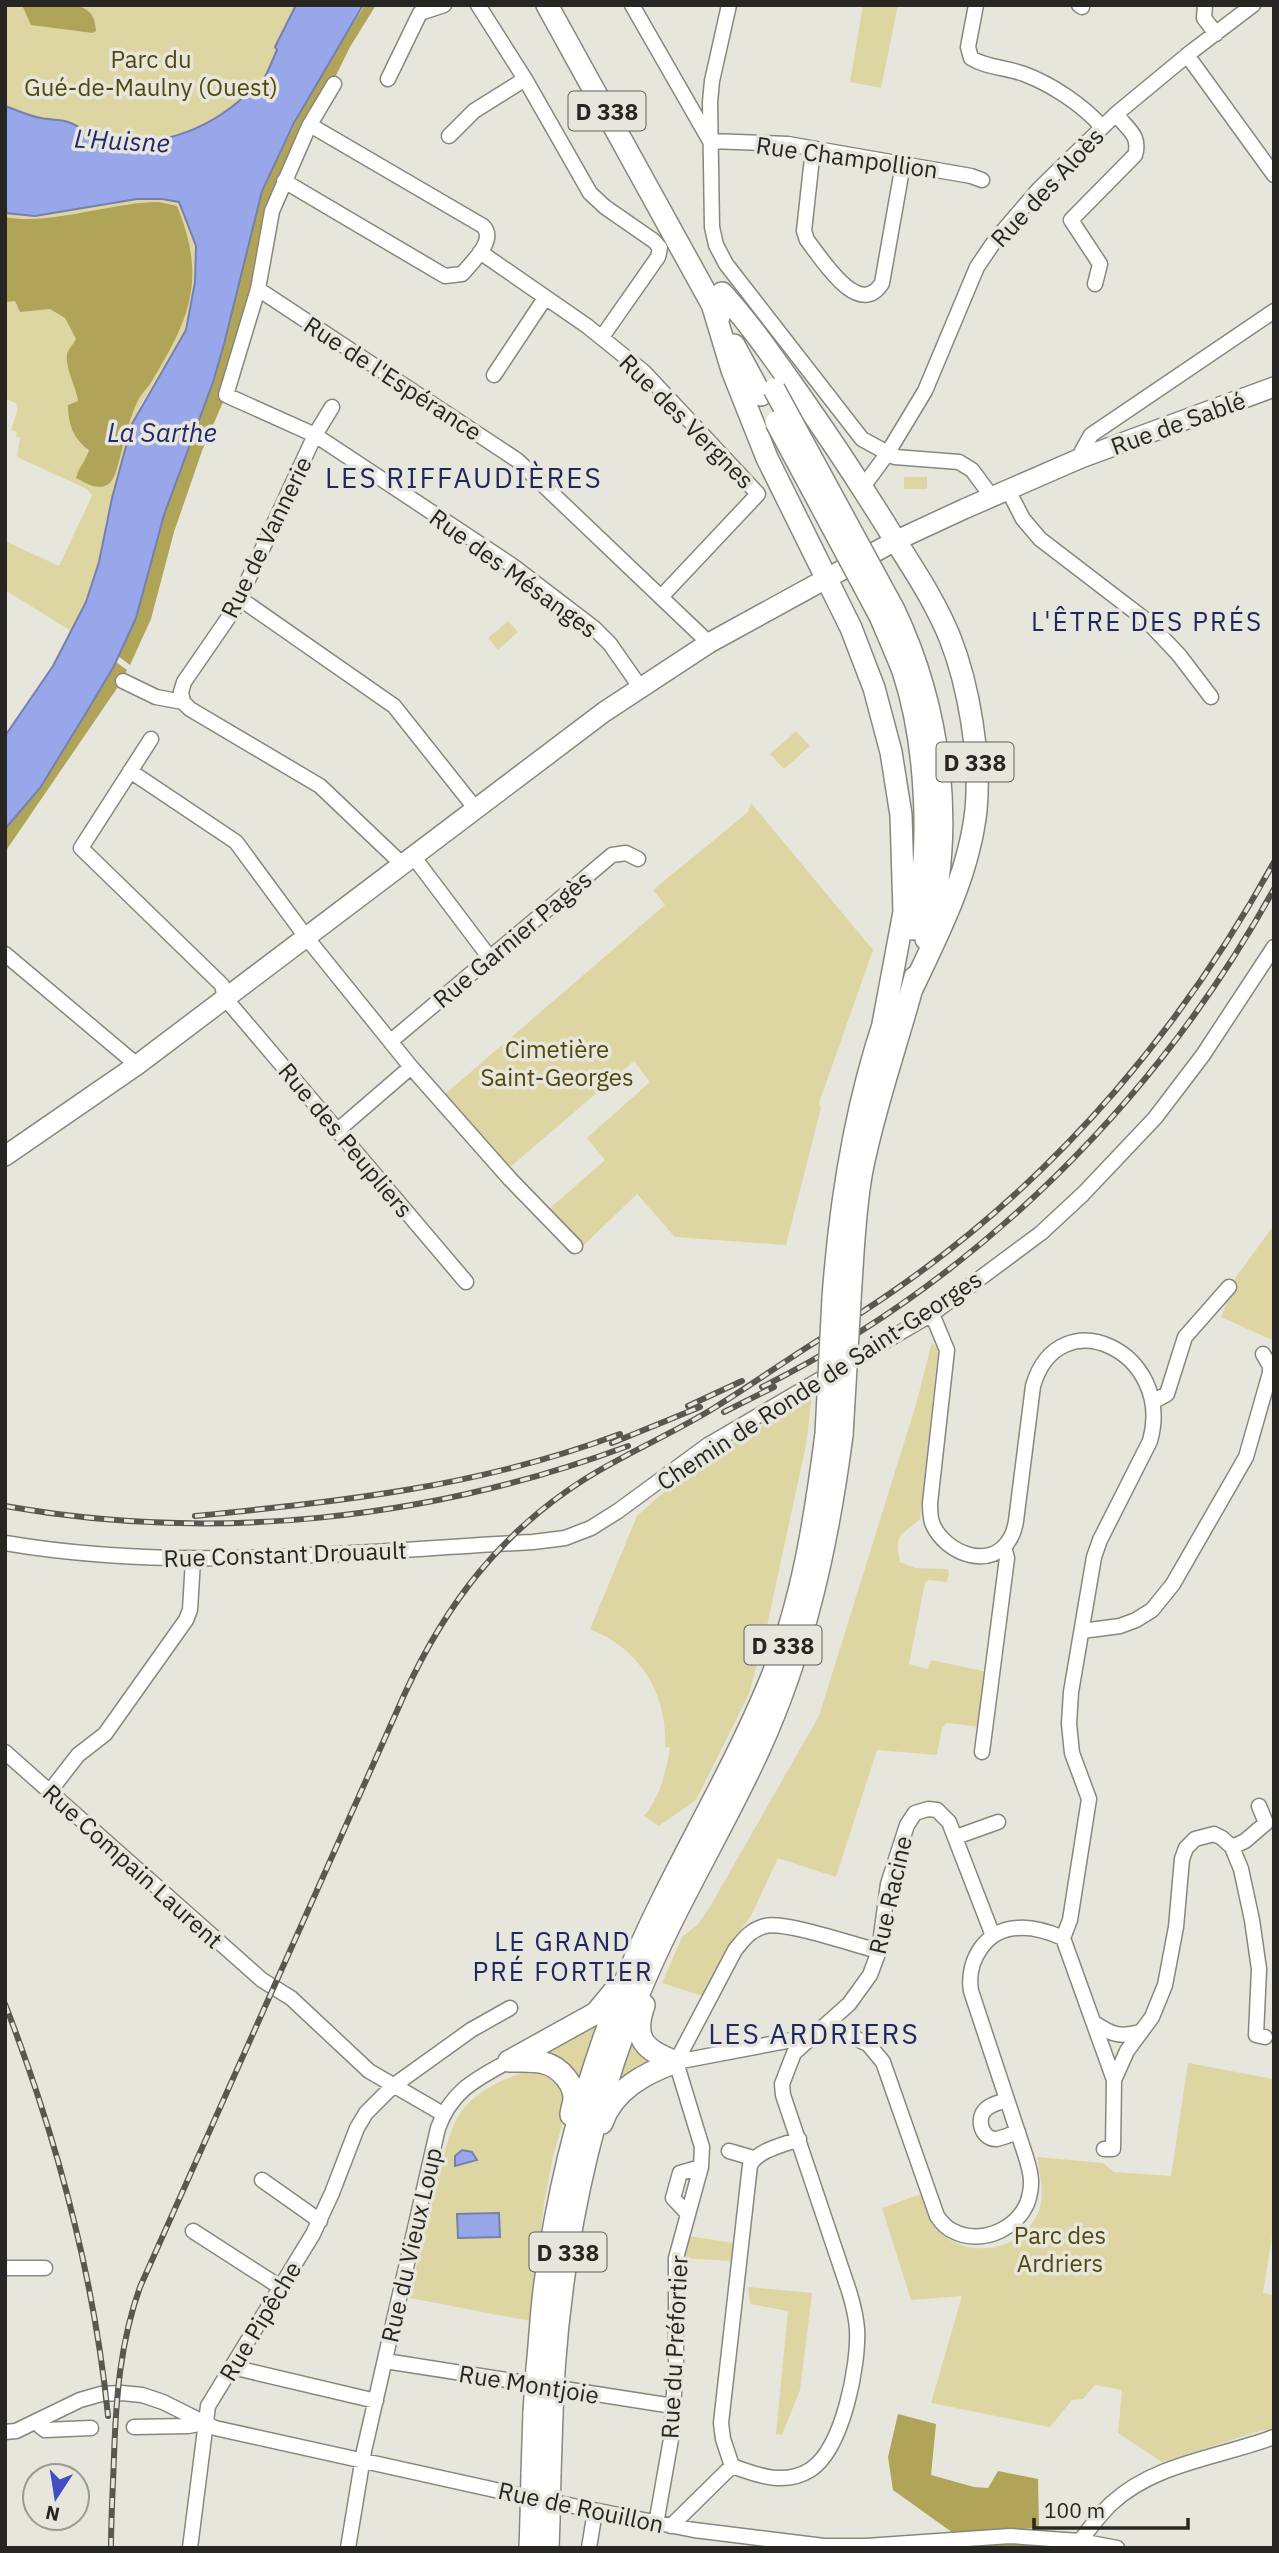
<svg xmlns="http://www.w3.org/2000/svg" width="1279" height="2553" font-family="'IBM Plex Sans',sans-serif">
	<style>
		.green { fill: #ded6a2 }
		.forest { fill: #b0a459 }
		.water { fill: #97a7e9; stroke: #7580ad; stroke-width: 2 }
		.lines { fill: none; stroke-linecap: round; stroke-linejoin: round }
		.minor-casing { stroke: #88877e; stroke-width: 17 }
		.major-casing { stroke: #88877e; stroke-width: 22 }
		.highway-casing { stroke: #88877e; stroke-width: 24 }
		.minor { stroke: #fff; stroke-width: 14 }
		.major { stroke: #fff; stroke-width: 19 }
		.highway { stroke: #fff; stroke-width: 21 }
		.rail-casing { stroke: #585752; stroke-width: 6 }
		.rail { stroke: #e7e6dc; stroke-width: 3.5; stroke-dasharray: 10; stroke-linecap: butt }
		.highway-bridge-casing { stroke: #88877e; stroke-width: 24; stroke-linecap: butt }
		.highway-bridge { stroke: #fff; stroke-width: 21 }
		.labels { text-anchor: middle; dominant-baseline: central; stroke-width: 7; stroke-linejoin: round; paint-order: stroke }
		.shield { fill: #e7e6dc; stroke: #61605a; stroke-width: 2 }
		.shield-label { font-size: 23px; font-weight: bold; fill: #272622 }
		.park-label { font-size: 24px; fill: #51490c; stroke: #e7e6dc }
		.street-label { font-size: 24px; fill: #272622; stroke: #e7e6dc }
		.water-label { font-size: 26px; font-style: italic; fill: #212772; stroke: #e7e6dc }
		.neighbourhood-label { font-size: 26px; letter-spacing: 2px; fill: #212861; stroke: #e7e6dc }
		.quarter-label { font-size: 28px; letter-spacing: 2px; fill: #212861; stroke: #e7e6dc }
	</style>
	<rect width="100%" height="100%" fill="#e7e6dc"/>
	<!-- green -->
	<path class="green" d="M5 5H296L275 47 277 49 267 73 252 96 199 126 159 141 129 140 94 134 66 121 40 118 5 106Z
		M863 5H898L881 88 850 82Z
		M137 199H162L179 202 196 246 195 282 186 330 141 404 128 437 98 565 86 602 71 631 5 590V541L59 566 92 496 87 489 17 457 20 438 16 437 17 432 11 430 18 409 16 403 5 399V213L35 216Z
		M904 477H927V489H904Z
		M508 621 518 632 498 650 488 638Z
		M796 731 810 746 784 769 770 754Z
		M751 803 873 950 819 1103 821 1108 786 1245 675 1237 637 1194 583 1246 548 1210 605 1160 587 1138 650 1082 634 1061 509 1168 445 1094 665 905 653 890 748 812Z
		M1274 1225V1341L1221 1317 1236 1277Z
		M932 1342 938 1350 920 1519C901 1536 894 1533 900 1562L915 1568 948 1569 949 1574 947 1582 929 1580 925 1583 909 1664 928 1669 931 1660 988 1672 980 1727 947 1723 942 1728 937 1755 877 1750 836 1877 778 1858 751 1916 737 1935 705 1997 662 1983 682 1937 698 1924 708 1910 819 1716 917 1401Z
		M812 1397 806 1445 765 1635 749 1694 696 1800 659 1826 644 1816C660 1797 666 1772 670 1748L665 1747C668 1694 639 1648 590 1629L637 1516 665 1491 727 1446Z
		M609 2006 580 2088 541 2055Z
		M633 2024 660 2062 608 2100Z
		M1188 2063 1274 2079V2224L1263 2293 1274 2295V2433L1263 2430 1162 2462 1118 2433 1122 2390 1095 2385 1083 2399 1072 2400 1050 2427 931 2403 962 2296 911 2300 882 2208 921 2194C925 2204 928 2221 936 2229 965 2259 1018 2254 1037 2215 1046 2197 1040 2176 1037 2157L1103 2163 1114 2172 1171 2176Z
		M529 2071 545 2075 563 2090 566 2111 553 2157 544 2204 530 2321 410 2298C420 2250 429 2203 443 2157 448 2142 452 2125 461 2112 475 2092 505 2077 529 2071Z
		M688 2236 734 2243 731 2261 681 2258Z
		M748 2287 812 2293 800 2390 782 2435 776 2434 788 2311 750 2304Z"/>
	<!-- forest -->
	<path class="forest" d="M22 5H76C91 10 95 16 96 31L93 33 31 25Z
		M365 5H376L350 47 284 181 226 395 202 451 174 532 151 619 130 665 118 656 142 597 164 515 213 382 229 324 262 191 313 87Z
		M159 202 177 206C207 279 190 318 152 381 149 386 145 390 142 394 136 402 133 413 129 423 124 436 118 476 110 483 99 492 86 483 76 478 79 466 86 461 89 450 73 439 68 423 68 405L78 401C76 386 65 369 67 354 68 350 74 343 76 339L65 318 50 309 20 312 15 301 5 302V217C51 226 110 202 159 202Z
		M116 662 127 670 122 681 5 852V829L40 788Z
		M898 2414 936 2424 931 2475 974 2487 988 2488 998 2471 1038 2479 1039 2528 953 2533 893 2490 888 2457Z
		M1013 2541 1068 2546 1076 2548H954L955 2542Z"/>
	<!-- water -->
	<path class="water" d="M296 5H363L294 123 262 191 224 344 213 382 164 515 136 618 114 666 86 713 40 788 5 829V736L53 666 86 602 99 562 112 498 132 424 186 330 195 282 196 246 179 202 162 199H137L35 216 5 213V106C17 110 29 116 41 118 50 120 60 119 68 122 77 125 84 131 93 134 148 154 207 132 248 93L252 96 267 73 277 50 275 47Z
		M462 2150 472 2152 477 2160 455 2166V2156Z
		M499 2213 500 2237 458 2238 457 2214Z"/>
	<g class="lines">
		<defs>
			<path id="minor" d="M478 5 525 79 590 193 605 207 654 241 660 248 658 257 602 337
				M632 5 710 141 788 144 971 176 982 180
				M729 5 712 81 710 102 712 227 716 245 726 264 862 439 895 457 959 462 972 470 992 497
				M976 5 968 47 971 58C987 68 1006 67 1024 74 1051 84 1083 105 1102 127
				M1079 5 1082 7
				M1205 5 1204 18 1216 34
				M1187 55 1274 175
				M388 79 420 13 444 5
				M334 84 309 126 272 211 258 289 226 395 315 435 513 566 594 628 610 644 640 687
				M449 136 474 111 525 79
				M813 149 804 231 807 240C822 259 859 320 882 283L903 164
				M284 181 445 276 462 274C472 262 497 240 483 226L310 125
				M480 252 587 326 644 372 758 494 661 597
				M1095 284 1100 264 1071 220 1135 155C1141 135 1127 129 1116 114
				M258 289 517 460 709 643
				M494 375 545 298
				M1081 458 1082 451 1091 435 1274 311
				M862 484 868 480 887 454 925 391 977 267 996 239 1039 189 1116 114 1191 52 1253 5
				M1008 490 1023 519 1040 539 1147 621 1179 655 1211 697
				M239 598 394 706 475 808
				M123 681 156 697 183 702 190 709 320 786 402 864
				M183 702 181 692 184 682 235 608 315 435 332 407
				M151 739 81 848 222 985 225 998 466 1282
				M130 771 236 842 306 937 411 1067 510 1179 575 1246
				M413 856 490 958
				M5 954 137 1065
				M391 1041 612 855 626 853 638 859
				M338 1130 411 1067
				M932 1314 947 1350 930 1503C930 1510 930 1519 933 1525 946 1554 993 1572 1011 1537 1014 1532 1015 1526 1016 1521L1033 1386C1059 1297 1175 1352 1150 1441L1100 1540 1094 1557 1071 1692 1069 1724 1072 1753 1089 1799 1070 1920 1063 1938
				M1154 1401 1167 1394 1185 1337 1229 1287
				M5 1543C181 1573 357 1551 533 1542L565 1538 591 1528 618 1511 708 1445 932 1314 1041 1233 1083 1194 1155 1118 1203 1055 1274 947
				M1082 1631 1120 1626 1136 1620 1152 1610 1173 1584 1246 1457 1270 1373V1366L1263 1354
				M5 1752 262 1980 291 1998 369 2071 443 2114
				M982 1752 1007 1558 1004 1547
				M50 1791 78 1755 105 1734 186 1620 190 1610 193 1560
				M956 1837 998 1822
				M1232 1847 1245 1841 1266 1823 1259 1806
				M1063 1938 1114 2080 1113 2149H1104
				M1093 2022C1110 2034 1120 2038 1140 2032
				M826 2025 868 2044 883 2062 937 2216C941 2222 946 2228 953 2231 983 2247 1025 2226 1030 2193 1033 2179 1029 2167 1025 2154L971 1991C966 1961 986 1928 1019 1928 1033 1927 1049 1932 1063 1938
				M676 2062 735 1950C744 1939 750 1930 765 1926 786 1921 854 1945 879 1951
				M676 2062 792 2040 803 2045
				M1114 2080 1127 2051 1152 2017 1165 1985 1176 1927 1182 1859 1186 1848 1195 1839 1214 1834 1222 1838 1232 1847 1241 1869 1252 1920 1259 1969 1256 2035 1265 2037
				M1007 2100C1000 2102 991 2104 986 2109 976 2118 981 2139 996 2139 1003 2138 1011 2134 1018 2132
				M799 2139C783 2145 758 2150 750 2165L721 2423 723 2439 732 2466C757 2475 784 2486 810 2470 843 2449 859 2365 857 2329 856 2316 853 2304 849 2291L783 2095 782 2084 794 2053 849 2004 870 1975 879 1951 888 1884 907 1825 915 1813 928 1809 937 1810 949 1822 993 1936
				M729 2151 753 2158
				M262 2180 320 2221
				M688 2214 673 2198 680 2173 701 2167
				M193 2231 280 2287
				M5 2268H45
				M385 2361 673 2406
				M232 2367 376 2401
				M37 2421 40 2426 45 2430 91 2428
				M134 2427 188 2426 204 2423
				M5 2432 16 2431 80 2400 101 2394 122 2393 142 2395 163 2402 215 2428 518 2495 694 2530 824 2546H866L1010 2536 1080 2541 1117 2548
				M656 2524 671 2439 673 2406 676 2366V2258L701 2167 702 2147 676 2062
				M671 2526 732 2466
				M1080 2541C1090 2528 1100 2514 1112 2503 1155 2463 1221 2457 1274 2437
				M190 2548 208 2406 313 2234 332 2193 357 2128 366 2113 393 2086 471 2030 510 2008
				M348 2548 364 2451 438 2128C452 2090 475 2080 509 2061
				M589 2548 595 2511"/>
			<path id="major" d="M5 1156 137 1065 604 712 709 643 895 541 964 509 1081 458 1274 387"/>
			<path id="highway" d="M547 5 719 317
				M722 293C751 325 774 359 799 394 830 438 859 482 887 527 909 563 934 598 950 638 969 686 981 758 976 810 969 874 939 932 912 989
				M713 307 732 370 767 458 851 628 874 688 891 752 901 815 904 912 883 1024
				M734 345 761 395
				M894 610C942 711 956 831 926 939
				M880 616C888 635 896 653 903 671 927 744 933 855 913 929
				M833 1298C840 1201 855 1105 887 1013
				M850 1300C853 1257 854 1213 862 1170 875 1104 898 1042 915 977
				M644 2005C632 2040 645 2050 676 2062
				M513 2059 596 2013 615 1990
				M509 2061C531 2061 551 2058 566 2078 571 2084 574 2091 574 2098 574 2104 571 2110 571 2115
				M602 2123C613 2090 645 2073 676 2062
				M537 2368C540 2340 541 2311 545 2283 559 2179 587 2075 627 1977 668 1877 726 1786 768 1686 802 1606 815 1519 826 1434
				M554 2370C563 2243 590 2114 638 1996 672 1911 721 1833 759 1750 805 1649 828 1543 842 1435
				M532 2474 534 2412
				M550 2474 552 2413
				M530 2548 531 2519
				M548 2548 549 2520"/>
		</defs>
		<!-- minor casing -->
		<use href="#minor" class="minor-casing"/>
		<!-- major casing -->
		<use href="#major" class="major-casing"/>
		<!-- highway casing -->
		<use href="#highway" class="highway-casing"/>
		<!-- minor -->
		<use href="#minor" class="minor"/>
		<!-- major -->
		<use href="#major" class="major"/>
		<!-- highway -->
		<use href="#highway" class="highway"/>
		<defs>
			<path id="rail" d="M762 1387C977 1280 1158 1099 1274 889
				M688 1406 742 1381
				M724 1412 774 1387
				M612 1443 700 1407
				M5 1506C214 1543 429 1520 628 1446
				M195 1516C343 1501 479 1487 620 1434
				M5 2004C56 2136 94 2275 108 2416
				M111 2548C111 2517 113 2487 114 2456 116 2398 120 2343 140 2287L405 1693C446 1604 501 1532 585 1479 626 1453 672 1434 714 1408 745 1389 775 1368 806 1348 841 1326 876 1304 909 1280 1061 1172 1185 1024 1274 862"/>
		</defs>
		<!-- rail casing -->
		<use href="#rail" class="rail-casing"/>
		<!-- rail -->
		<use href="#rail" class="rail"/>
		<defs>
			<path id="highway-bridge" d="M774 389 894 610
				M776 422 880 616
				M826 1434 833 1298
				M842 1435 850 1300
				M534 2412 537 2368
				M552 2413 554 2370
				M531 2519 532 2474
				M549 2520 550 2474"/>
		</defs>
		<!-- highway-bridge casing -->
		<use href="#highway-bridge" class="highway-bridge-casing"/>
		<!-- highway-bridge -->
		<use href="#highway-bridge" class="highway-bridge"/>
	</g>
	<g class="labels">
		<!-- shield labels -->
		<g class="shield">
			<rect x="568.5" y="91.5" width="77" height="39" rx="5"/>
			<rect x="936.5" y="742.5" width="77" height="39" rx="5"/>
			<rect x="744.5" y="1625.5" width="77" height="39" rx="5"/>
			<rect x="529.5" y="2232.5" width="77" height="39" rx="5"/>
		</g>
		<g class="shield-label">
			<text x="607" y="111">D 338</text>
			<text x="975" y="762">D 338</text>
			<text x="783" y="1645">D 338</text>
			<text x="568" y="2252">D 338</text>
		</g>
		<!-- park labels -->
		<g class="park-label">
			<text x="151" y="59">Parc du<tspan x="151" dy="28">Gué-de-Maulny (Ouest)</tspan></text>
			<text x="557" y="1049">Cimetière<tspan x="557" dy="28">Saint-Georges</tspan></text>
			<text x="1060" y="2235">Parc des<tspan x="1060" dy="28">Ardriers</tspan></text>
		</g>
		<!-- street labels -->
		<g class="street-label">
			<text transform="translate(847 157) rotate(8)">Rue Champollion</text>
			<text transform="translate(1047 187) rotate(-47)">Rue des Aloès</text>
			<text transform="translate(393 378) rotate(33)">Rue de l'Espérance</text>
			<text transform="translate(687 421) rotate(45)">Rue des Vergnes</text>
			<text transform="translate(1178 423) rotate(-20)">Rue de Sablé</text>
			<text transform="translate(266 537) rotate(-64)">Rue de Vannerie</text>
			<text transform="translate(514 573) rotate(36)">Rue des Mésanges</text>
			<text transform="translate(512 939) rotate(-40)">Rue Garnier Pagès</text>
			<text transform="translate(346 1140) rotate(50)">Rue des Peupliers</text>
			<text transform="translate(819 1380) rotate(-33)">Chemin de Ronde de Saint-Georges</text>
			<text transform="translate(285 1554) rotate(-2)">Rue Constant Drouault</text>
			<text transform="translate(133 1866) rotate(42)">Rue Compain Laurent</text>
			<text transform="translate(890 1895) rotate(-77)">Rue Racine</text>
			<text transform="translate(411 2245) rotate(-77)">Rue du Vieux Loup</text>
			<text transform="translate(260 2321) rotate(-59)">Rue Pipêche</text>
			<text transform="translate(674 2347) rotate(-87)">Rue du Préfortier</text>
			<text transform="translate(529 2384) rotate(9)">Rue Montjoie</text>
			<text transform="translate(581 2507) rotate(12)">Rue de Rouillon</text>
		</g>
		<!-- water labels -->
		<g class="water-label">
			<text transform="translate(122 140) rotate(3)">L'Huisne</text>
			<text x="162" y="432">La Sarthe</text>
		</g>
		<!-- neighbourhood labels -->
		<g class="neighbourhood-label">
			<text x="1147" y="621">L'ÊTRE DES PRÉS</text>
			<text x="563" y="1941">LE GRAND<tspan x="563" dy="30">PRÉ FORTIER</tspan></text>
		</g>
		<!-- quarter labels -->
		<g class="quarter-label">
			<text x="464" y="477">LES RIFFAUDIÈRES</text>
			<text x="814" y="2033">LES ARDRIERS</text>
		</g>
	</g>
	<!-- border -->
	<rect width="1279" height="2553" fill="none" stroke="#272622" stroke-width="14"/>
	<!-- north arrow -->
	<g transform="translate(56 2497) rotate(192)"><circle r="33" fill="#e7e6dc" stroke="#9a9992" stroke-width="2"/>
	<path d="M0-5L12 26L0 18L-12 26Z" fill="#414dc1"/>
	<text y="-10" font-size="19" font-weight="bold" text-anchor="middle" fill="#272622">N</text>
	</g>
	<!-- scale -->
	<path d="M1034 2518v10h154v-10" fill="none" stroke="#272622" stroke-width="3.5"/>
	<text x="1044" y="2518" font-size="21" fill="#272622" stroke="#e7e6dc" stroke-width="5" paint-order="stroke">100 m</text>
</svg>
